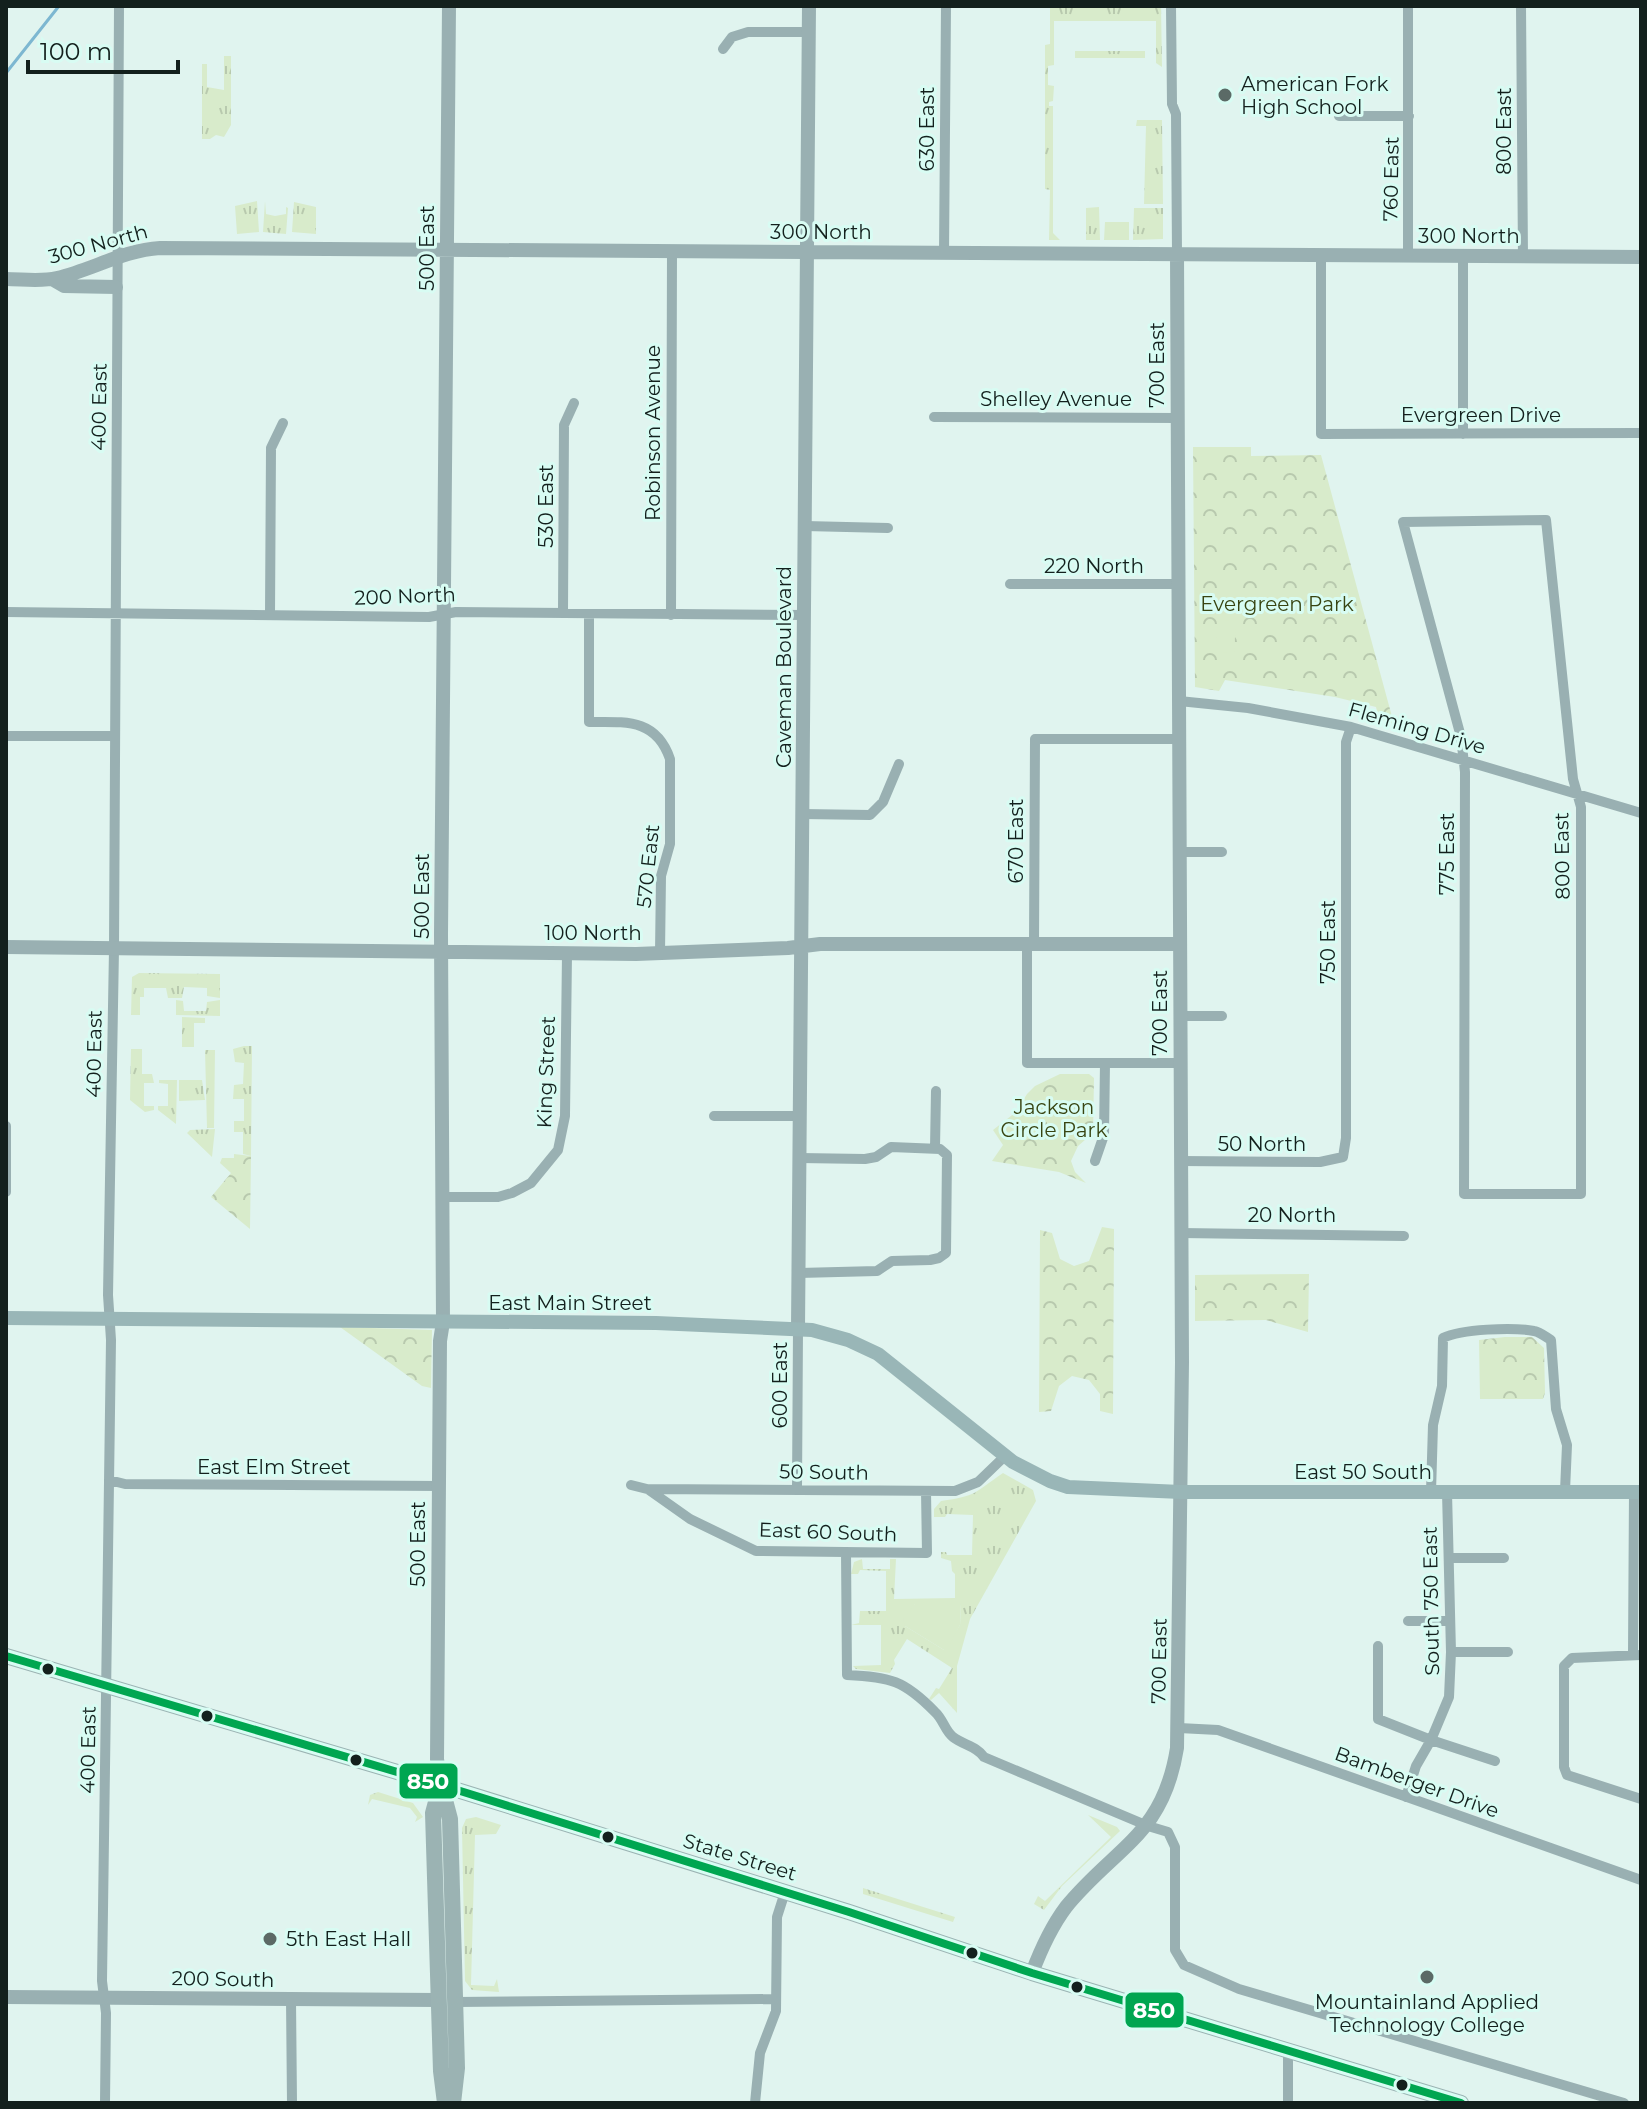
<svg xmlns="http://www.w3.org/2000/svg" width="1647" height="2109" font-family="Montserrat,sans-serif">
	<style>
		.grass { fill: url(#grass-tufts); fill-rule: evenodd }
		.park { fill: url(#park-crowns) }
		.garden { fill: #d8ebcb }
		.lines { fill: none; stroke-linecap: round; stroke-linejoin: round }
		.stream { stroke: #7db7d1; stroke-width: 3 }
		.minor { stroke: #99b0b2; stroke-width: 10 }
		.tertiary { stroke: #99b0b2; stroke-width: 14 }
		.secondary { stroke: #99b6b7; stroke-width: 14 }
		.primary { stroke: #9bb3b3; stroke-width: 16 }
		.bus-1-casing { stroke: #d8fcf3; stroke-width: 14 }
		.bus-1 { stroke: #00a651; stroke-width: 8 }
		.poi-dot { fill: #5b6a66; stroke: #d8fcf3; stroke-width: 3 }
		.bus-dot { fill: #13201d; stroke: #d8fcf3; stroke-width: 3 }
		.labels { text-anchor: middle; dominant-baseline: central; stroke-width: 6; stroke-linejoin: round; paint-order: stroke }
		.poi-label { font-size: 20px; fill: #13201d; stroke: #d8fcf3; text-anchor: start }
		.street-label { font-size: 20px; fill: #13201d; stroke: #d8fcf3 }
		.park-label { font-size: 20px; fill: #384411; stroke: #d8fcf3 }
		.line-badge { stroke: #d8fcf3; stroke-width: 3 }
		.badge-label { font-size: 22px; text-anchor: middle; font-weight: bold; fill: #fff }
	</style>
	<defs>
		<pattern id="grass-tufts" width="24" height="20" patternUnits="userSpaceOnUse" patternTransform="scale(2)"><rect width="24" height="20" fill="#d8ebcb"/><path d="M3 7l-1-3M5 7V3M7 7l1-3M15 17l-1-3M17 17v-4M19 17l1-3" fill="none" stroke="#b8c9ae"/></pattern>
		<pattern id="park-crowns" width="20" height="18" patternUnits="userSpaceOnUse" patternTransform="scale(2)"><rect width="20" height="18" fill="#d8ebcb"/><path d="M2 6a3 3 0 1 1 6 0M12 15a3 3 0 1 1 6 0" fill="none" stroke="#b8c9ae"/></pattern>
	</defs>
	<rect width="100%" height="100%" fill="#e0f4ef"/>
	<!-- grass -->
	<path class="grass" d="M1050 6H1161L1162 67 1156 63V21H1054V65L1048 66V85L1054 86 1053 101 1049 102V106H1053V233L1060 240H1049L1050 190 1045 189V45L1050 44Z
		M1075 51H1145V58H1075Z
		M224 56H231V125L224 137 216 135 210 139H202V64H207V87L224 90Z
		M1137 120H1162L1163 204H1144L1146 126H1136Z
		M257 201 259 232 237 234 235 206Z
		M265 201 266 214 275 216 286 214V207L288 208 286 234 263 232Z
		M294 202 316 207V234L292 232Z
		M1099 207 1100 240H1086V208Z
		M1134 208H1163V239L1133 240Z
		M1105 222H1129V240H1104Z
		M139 973 220 974V998L207 996V988L184 987 182 998H168L166 988H144V997H140V1015H131L132 977Z
		M176 1000 183 1001 184 1011H206L207 1002 220 1000V1016L176 1015Z
		M182 1017 205 1018V1023H194V1047H182Z
		M244 1046H252L251 1156 243 1154V1132H234V1121H244V1099H233L234 1085 243 1084 244 1063 235 1062 233 1049Z
		M131 1049H142V1074H152L154 1083H144V1106H154V1110L145 1112 130 1100Z
		M205 1050H215L214 1128H207Z
		M159 1080H177L176 1124 158 1110V1106H168V1084L159 1083Z
		M179 1080H202L205 1100 179 1101Z
		M215 1129 212 1157 187 1133 190 1130Z
		M1003 1473 1033 1490 1036 1501 970 1619 957 1666V1713L939 1693 931 1700 929 1699 936 1688 939 1689 952 1668 907 1639 894 1660 895 1664 890 1673 856 1669 853 1666 881 1665V1625H851L859 1623 860 1611H886V1571L860 1570 858 1574H851L854 1562 862 1559 863 1569H890V1559H896L894 1599 955 1598V1574L952 1571 951 1561 941 1558V1552H946L947 1555H972L973 1515 947 1514 945 1517H934V1509L941 1501C977 1496 974 1493 1003 1473ZM915 1604 961 1605 960 1625 944 1650 905 1626Z
		M378 1792 413 1803 423 1817 415 1822 417 1817 410 1808 372 1799 368 1805 370 1795Z
		M1088 1815 1117 1827 1120 1831 1062 1886 1044 1910 1034 1904 1038 1896 1045 1901 1111 1837Z
		M476 1817 501 1825 496 1834 475 1835 471 1985 494 1986 497 1979 499 1992 472 1990 465 1981 462 1828 466 1819Z
		M863 1888 955 1917 953 1922 863 1894Z"/>
	<!-- park -->
	<path class="park" d="M1193 447H1251V456L1321 455 1394 724 1379 719 1376 707 1335 697 1225 680 1219 691 1195 687Z
		M1060 1074H1089L1094 1078 1093 1133 1078 1146 1071 1161 1075 1172 1086 1183 1059 1172 992 1161 1003 1145 993 1130 1016 1112 1027 1094 1035 1086Z
		M234 1154 251 1156 250 1229 211 1197 231 1173 220 1163 222 1158H234Z
		M1102 1227 1114 1229 1113 1414 1100 1411V1394L1089 1380 1072 1376 1059 1386 1051 1411 1039 1412 1040 1230 1052 1233 1060 1259 1074 1266 1089 1261Z
		M1309 1274 1308 1332 1266 1320 1195 1321V1275Z
		M340 1327 432 1330 431 1388 422 1386Z
		M1505 1337H1532L1544 1348 1545 1393 1543 1399H1480L1479 1340Z"/>
	<!-- garden -->
	<path class="garden" d="M1218 620 1236 621 1234 653 1216 652Z
		M1047 1111 1070 1112 1069 1135 1047 1134Z
		M1487 1354H1498L1503 1359V1398H1500L1499 1391H1489L1488 1398H1486V1391L1481 1385V1360Z
		M915 1604H961L960 1625 947 1649 944 1650 905 1626 903 1619Z"/>
	<g class="lines">
		<!-- stream -->
		<path class="stream" d="M6 73 59 6"/>
		<!-- minor -->
		<path class="minor" d="M1171 6 1172 104 1176 114 1177 254
			M1408 6V256
			M1521 6 1523 257
			M723 49 732 37 748 32H809
			M1339 116H1409
			M944 253 946 6
			M1321 255V434L1641 433
			M934 417 1177 418
			M1463 434V256
			M1546 520 1573 779 1581 807V1194H1464L1465 772 1461 737 1403 522Z
			M805 526 888 528
			M1010 584H1178
			M6 612 429 617 456 612 805 615
			M563 612 564 425 574 403
			M270 614 271 448 283 423
			M589 615V722C625 722 656 718 670 759V844L661 876 660 953
			M671 615 672 251
			M1179 701 1248 708 1351 727 1641 813
			M6 736H114
			M803 814 870 815 883 802 899 764
			M1179 852H1222
			M1027 944V1063H1180
			M1034 944 1035 739H1179
			M1180 1016H1222
			M714 1116H800
			M6 1126V1192
			M935 1148 936 1091
			M1095 1161 1104 1135 1105 1063
			M1181 1161 1320 1162 1343 1157 1346 1138V742L1351 727
			M441 1197H498L512 1193 531 1183 558 1150 565 1116 567 954
			M1181 1233 1404 1236
			M799 1273 877 1271 892 1261 930 1260 939 1258 946 1253 947 1155 940 1149 891 1147 876 1157 865 1159 800 1158
			M109 1480 125 1484 439 1486
			M631 1485 647 1489 955 1491 978 1482 1005 1456
			M797 1489 798 1329
			M649 1490 690 1519 756 1551 927 1553 926 1491
			M1431 1492 1433 1425 1442 1386 1443 1338C1461 1329 1513 1327 1534 1331 1540 1332 1546 1337 1551 1340L1556 1409 1567 1445 1565 1491
			M846 1552 847 1675C890 1677 904 1680 935 1712 943 1719 945 1731 953 1737 963 1745 977 1746 984 1757L1148 1826 1168 1832 1175 1847V1950L1184 1965 1239 1989 1624 2103
			M1449 1558H1504
			M1408 1621H1450
			M1378 1646V1719L1431 1740 1495 1761
			M1451 1652H1508
			M1633 1655 1634 1492
			M1641 1655 1572 1658 1564 1666V1767L1567 1775 1641 1799
			M1179 1728 1218 1730 1641 1880
			M1406 1797 1416 1766 1431 1740 1449 1697 1451 1652 1447 1492
			M291 2000 292 2103
			M456 2002 776 1999
			M105 2103 106 2013 102 1981 111 1340 108 1295 114 949 119 6
			M755 2103 760 2053 776 2011 777 1917 785 1892
			M1288 2103V2051"/>
		<!-- tertiary -->
		<path class="tertiary" d="M6 279C22 279 41 282 57 278 92 270 124 250 160 248L1641 257
			M52 279 64 286 116 287
			M6 947 636 954 788 948 820 944H1180
			M798 1329 809 6
			M441 1785 437 1759 440 1341 443 1322 441 934 449 6
			M1032 1973C1041 1949 1051 1927 1066 1907 1115 1847 1163 1836 1177 1748L1182 1362 1177 254
			M6 1997 438 2000"/>
		<!-- secondary -->
		<path class="secondary" d="M6 1318 656 1323 812 1330 848 1340 878 1354 1013 1462 1050 1481 1068 1487 1181 1492H1641"/>
		<!-- primary -->
		<path class="primary" d="M6 1656 441 1785 849 1912 1032 1973 1461 2103
			M441 1785 450 1819 457 2068 453 2103
			M440 1787 433 1813 441 2071 445 2103"/>
		<defs>
			<path id="bus-1" d="M6 1656 441 1785 849 1912 1032 1973 1461 2103"/>
		</defs>
		<!-- bus-1 casing -->
		<use href="#bus-1" class="bus-1-casing"/>
		<!-- bus-1 -->
		<use href="#bus-1" class="bus-1"/>
	</g>
	<!-- markers -->
	<g class="poi-dot">
		<circle cx="1225" cy="95" r="8"/>
		<circle cx="270" cy="1939" r="8"/>
		<circle cx="1427" cy="1977" r="8"/>
	</g>
	<g class="bus-dot">
		<circle cx="48" cy="1669" r="7"/>
		<circle cx="207" cy="1716" r="7"/>
		<circle cx="356" cy="1760" r="7"/>
		<circle cx="608" cy="1837" r="7"/>
		<circle cx="972" cy="1953" r="7"/>
		<circle cx="1077" cy="1987" r="7"/>
		<circle cx="1402" cy="2085" r="7"/>
	</g>
	<g class="labels">
		<!-- poi labels -->
		<g class="poi-label">
			<text x="1241" y="84">American Fork<tspan x="1241" dy="23">High School</tspan></text>
			<text x="286" y="1939">5th East Hall</text>
			<text x="1427" y="2002" text-anchor="middle">Mountainland Applied<tspan x="1427" dy="23">Technology College</tspan></text>
		</g>
		<!-- street labels -->
		<g class="street-label">
			<text transform="translate(927 129) rotate(-90)">630 East</text>
			<text transform="translate(1504 131) rotate(-90)">800 East</text>
			<text transform="translate(1391 179) rotate(-89)">760 East</text>
			<text x="821" y="232">300 North</text>
			<text x="1469" y="236">300 North</text>
			<text transform="translate(98 244) rotate(-15)">300 North</text>
			<text transform="translate(427 248) rotate(-90)">500 East</text>
			<text transform="translate(1157 365) rotate(-90)">700 East</text>
			<text x="1056" y="399">Shelley Avenue</text>
			<text transform="translate(99 407) rotate(-89)">400 East</text>
			<text x="1481" y="415">Evergreen Drive</text>
			<text transform="translate(653 433) rotate(-90)">Robinson Avenue</text>
			<text transform="translate(546 506) rotate(-90)">530 East</text>
			<text x="1094" y="566">220 North</text>
			<text transform="translate(405 596) rotate(-2)">200 North</text>
			<text transform="translate(784 667) rotate(-90)">Caveman Boulevard</text>
			<text transform="translate(1417 728) rotate(16)">Fleming Drive</text>
			<text transform="translate(1016 841) rotate(-90)">670 East</text>
			<text transform="translate(1447 854) rotate(-90)">775 East</text>
			<text transform="translate(1562 856) rotate(-91)">800 East</text>
			<text transform="translate(648 866) rotate(-84)">570 East</text>
			<text transform="translate(422 896) rotate(-90)">500 East</text>
			<text x="593" y="933">100 North</text>
			<text transform="translate(1328 942) rotate(-90)">750 East</text>
			<text transform="translate(1160 1013) rotate(-90)">700 East</text>
			<text transform="translate(94 1054) rotate(-89)">400 East</text>
			<text transform="translate(546 1072) rotate(-88)">King Street</text>
			<text x="1262" y="1144">50 North</text>
			<text x="1292" y="1215">20 North</text>
			<text x="570" y="1303">East Main Street</text>
			<text transform="translate(780 1385) rotate(-90)">600 East</text>
			<text x="274" y="1467">East Elm Street</text>
			<text transform="translate(824 1472) rotate(1)">50 South</text>
			<text x="1363" y="1472">East 50 South</text>
			<text transform="translate(828 1532) rotate(2)">East 60 South</text>
			<text transform="translate(418 1544) rotate(-90)">500 East</text>
			<text transform="translate(1431 1601) rotate(-91)">South 750 East</text>
			<text transform="translate(1159 1661) rotate(-89)">700 East</text>
			<text transform="translate(88 1750) rotate(-89)">400 East</text>
			<text transform="translate(1417 1782) rotate(20)">Bamberger Drive</text>
			<text transform="translate(740 1857) rotate(17)">State Street</text>
			<text transform="translate(223 1979) rotate(1)">200 South</text>
		</g>
		<!-- park labels -->
		<g class="park-label">
			<text x="1277" y="604">Evergreen Park</text>
			<text x="1054" y="1107">Jackson<tspan x="1054" dy="23">Circle Park</tspan></text>
		</g>
	</g>
	<g class="line-badge">
		<rect x="398" y="1762" width="61" height="38" rx="8" fill="#00a651"/>
		<rect x="1124" y="1991" width="61" height="38" rx="8" fill="#00a651"/>
	</g>
	<g class="badge-label">
		<text x="428" y="1789">850</text>
		<text x="1154" y="2018">850</text>
	</g>
	<!-- border -->
	<rect width="1647" height="2109" fill="none" stroke="#13201d" stroke-width="16"/>
	<!-- scale -->
	<path d="M28 60v12h150v-12" fill="none" stroke="#13201d" stroke-width="4"/>
	<text x="40" y="60" font-size="24" fill="#13201d" stroke="#d8fcf3" stroke-width="6" paint-order="stroke">100 m</text>
</svg>
